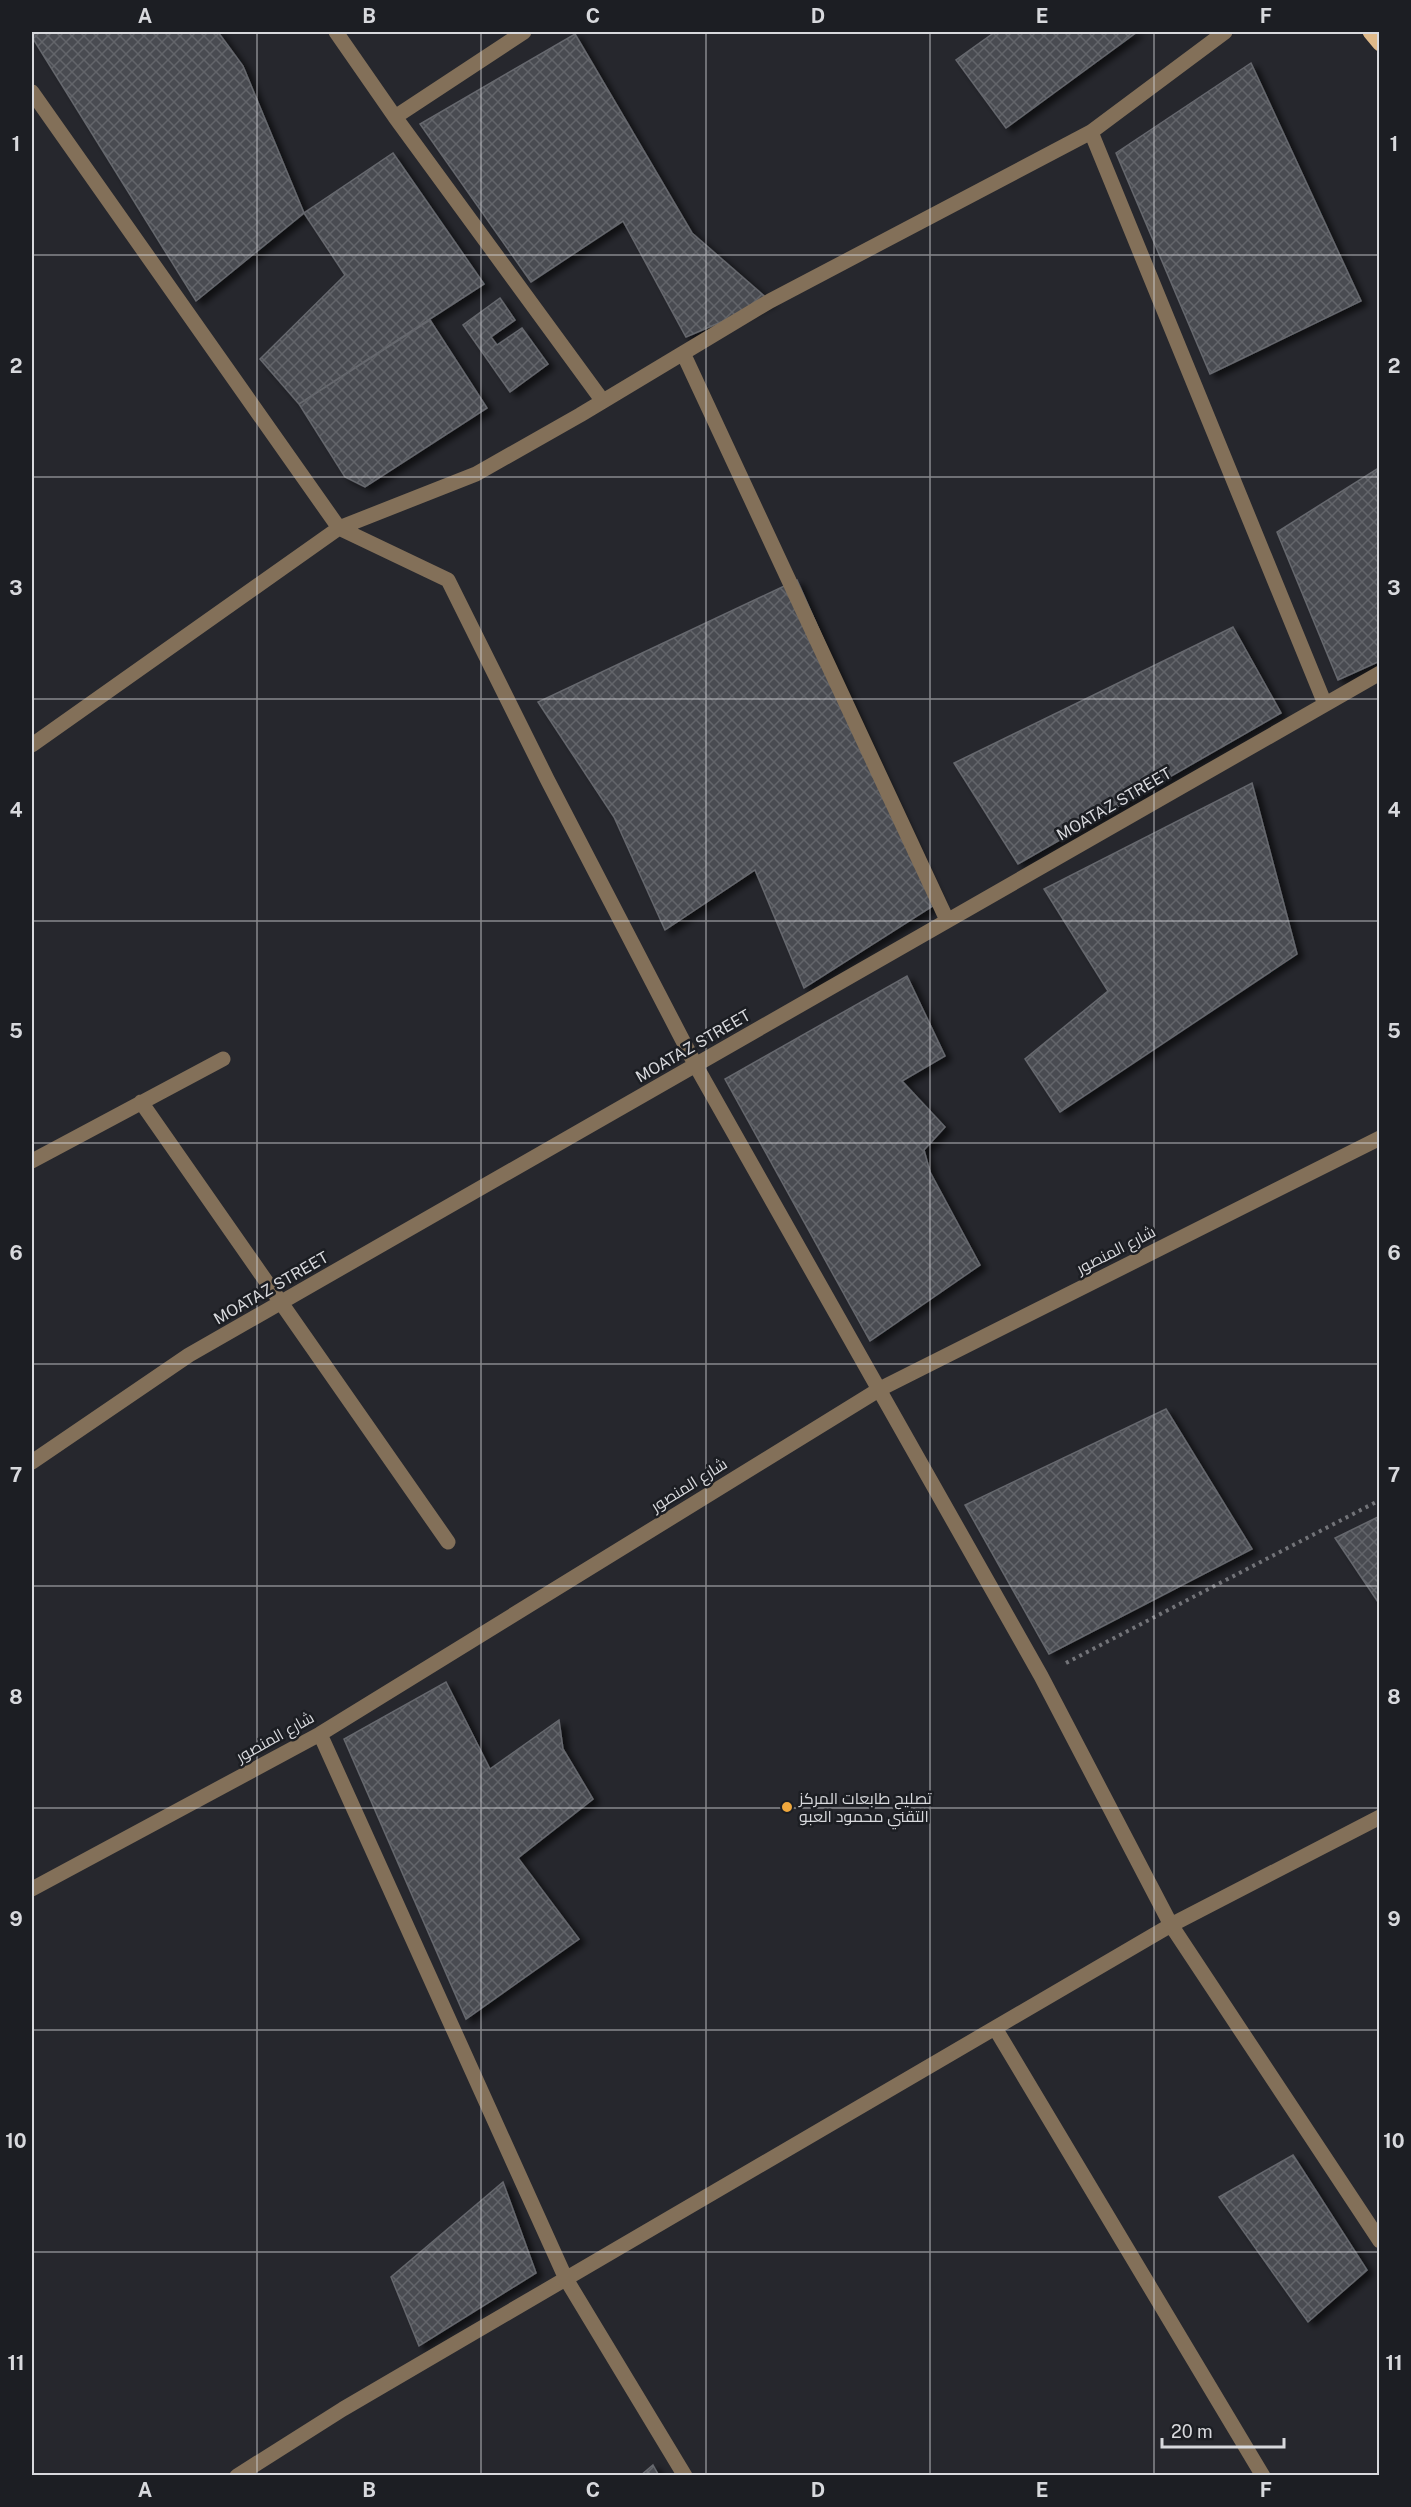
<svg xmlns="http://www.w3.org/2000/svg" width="1411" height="2507" font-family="'Public Sans',Cairo,sans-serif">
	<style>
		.building { fill: url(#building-cross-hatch); stroke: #66686e; stroke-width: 1.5; filter: url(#shadow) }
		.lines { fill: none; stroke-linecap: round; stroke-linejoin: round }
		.path { stroke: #737479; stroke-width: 4; stroke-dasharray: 3 4.5; stroke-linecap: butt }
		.minor { stroke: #837059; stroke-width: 15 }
		.major { stroke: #dfb989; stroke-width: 15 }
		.grid { fill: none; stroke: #d8d9dd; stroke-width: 1.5; stroke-opacity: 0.55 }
		.poi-dot { fill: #efa73d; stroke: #1c1e23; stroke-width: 2 }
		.labels { text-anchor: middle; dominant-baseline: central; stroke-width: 5; stroke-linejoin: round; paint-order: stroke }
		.street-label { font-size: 16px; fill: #d8d9dd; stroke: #1c1e23 }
		.poi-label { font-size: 16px; fill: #d8d9dd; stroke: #1c1e23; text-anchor: start }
		.neatline { fill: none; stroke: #d8d9dd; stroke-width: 2 }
		.grid-label { font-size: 20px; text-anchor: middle; font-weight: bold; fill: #d8d9dd }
	</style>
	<defs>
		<pattern id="building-cross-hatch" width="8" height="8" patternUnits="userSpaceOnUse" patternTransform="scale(1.5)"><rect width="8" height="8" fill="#4a4c51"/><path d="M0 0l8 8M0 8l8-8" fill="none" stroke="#63656a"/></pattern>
		<filter id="shadow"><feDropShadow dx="6" dy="4" stdDeviation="3" flood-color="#0009"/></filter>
	</defs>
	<rect width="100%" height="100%" fill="#26272d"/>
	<!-- building -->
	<path class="building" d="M32 32H218L243 66 304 213 196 301 32 37Z
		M995 32H1137L1006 128 956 60Z
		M575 34 692 233 770 301 686 337 623 221 531 282 420 124Z
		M1251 63 1361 301 1210 374 1116 153Z
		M393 153 484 284 299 404 260 359 345 275 304 213Z
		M500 298 515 320 491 337 497 345 522 328 548 364 510 392 463 325Z
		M430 320 487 408 365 487 345 477 299 404Z
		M1380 467V661L1338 680 1277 532Z
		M797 580 939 902 804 988 755 870 665 930 614 817 538 702Z
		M1233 627 1281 713 1018 864 954 763Z
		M1252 783 1297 954 1060 1112 1025 1059 1108 991 1044 889Z
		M907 976 945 1056 902 1081 945 1127 924 1150 930 1172 980 1265 870 1341 725 1079Z
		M1166 1409 1252 1549 1049 1654 965 1505Z
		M1380 1516V1605L1335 1538Z
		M446 1682 490 1769 559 1720 563 1749 593 1799 518 1858 579 1939 466 2019 344 1739Z
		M1293 2155 1367 2270 1308 2322 1219 2197Z
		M503 2182 536 2273 419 2346 391 2277Z
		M653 2465 659 2476H640Z"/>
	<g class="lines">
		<!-- path -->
		<path class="path" d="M1066 1663 1380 1500"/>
		<!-- minor -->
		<path class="minor" d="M336 32 395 117 602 400
			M32 92 339 528 448 580 547 779 696 1066 1041 1676 1171 1925 1380 2241
			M395 117 524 32
			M1091 132 1325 704
			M683 353 947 920
			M32 745 339 528 476 474 580 415 770 301 1091 132 1225 32
			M141 1102 448 1542
			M32 1161 223 1059
			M32 1462 189 1355 1380 673
			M320 1734 566 2279 685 2476
			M32 1889 320 1734 880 1389 1380 1138
			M995 2028 1263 2476
			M237 2476 343 2409 1171 1925 1380 1817"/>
		<!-- major -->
		<path class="major" d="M1370 32 1380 44"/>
	</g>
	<!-- grid -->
	<path class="grid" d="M257 32V2476M481 32V2476M706 32V2476M930 32V2476M1154 32V2476M32 255H1380M32 477H1380M32 699H1380M32 921H1380M32 1143H1380M32 1364H1380M32 1586H1380M32 1808H1380M32 2030H1380M32 2252H1380"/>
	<!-- markers -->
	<circle class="poi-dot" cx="787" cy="1807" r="6"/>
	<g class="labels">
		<!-- street labels -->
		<g class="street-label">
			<text transform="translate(1114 804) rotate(-30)">MOATAZ STREET</text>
			<text transform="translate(693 1046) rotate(-30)">MOATAZ STREET</text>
			<text transform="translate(1116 1250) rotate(-27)">شارع المنصور</text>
			<text transform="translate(271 1288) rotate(-30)">MOATAZ STREET</text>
			<text transform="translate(689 1485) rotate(-32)">شارع المنصور</text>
			<text transform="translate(275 1737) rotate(-29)">شارع المنصور</text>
		</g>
		<!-- poi labels -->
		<g class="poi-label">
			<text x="799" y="1798">تصليح طابعات المركز<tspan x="799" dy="18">التقني محمود العبو</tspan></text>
		</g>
	</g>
	<!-- border -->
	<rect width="1411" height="2507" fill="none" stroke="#1c1e23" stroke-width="66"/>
	<!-- scale -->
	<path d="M1162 2438v9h122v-9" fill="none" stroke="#d8d9dd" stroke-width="3"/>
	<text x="1171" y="2438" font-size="18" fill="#d8d9dd" stroke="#1c1e23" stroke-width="4.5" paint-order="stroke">20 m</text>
	<rect x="33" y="33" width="1345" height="2441" class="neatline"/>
	<g class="grid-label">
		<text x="145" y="23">A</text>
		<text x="369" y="23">B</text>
		<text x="593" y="23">C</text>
		<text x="818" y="23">D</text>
		<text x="1042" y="23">E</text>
		<text x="1266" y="23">F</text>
		<text x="16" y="151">1</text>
		<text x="1394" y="151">1</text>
		<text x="16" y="373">2</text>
		<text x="1394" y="373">2</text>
		<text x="16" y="595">3</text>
		<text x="1394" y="595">3</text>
		<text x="16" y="817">4</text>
		<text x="1394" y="817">4</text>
		<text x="16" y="1038">5</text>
		<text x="1394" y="1038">5</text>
		<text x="16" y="1260">6</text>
		<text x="1394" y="1260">6</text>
		<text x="16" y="1482">7</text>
		<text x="1394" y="1482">7</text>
		<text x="16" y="1704">8</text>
		<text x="1394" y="1704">8</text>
		<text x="16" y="1926">9</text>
		<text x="1394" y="1926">9</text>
		<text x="16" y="2148">10</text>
		<text x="1394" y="2148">10</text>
		<text x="16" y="2370">11</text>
		<text x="1394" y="2370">11</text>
		<text x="145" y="2497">A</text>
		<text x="369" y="2497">B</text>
		<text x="593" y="2497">C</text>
		<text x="818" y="2497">D</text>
		<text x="1042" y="2497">E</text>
		<text x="1266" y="2497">F</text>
	</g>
</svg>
